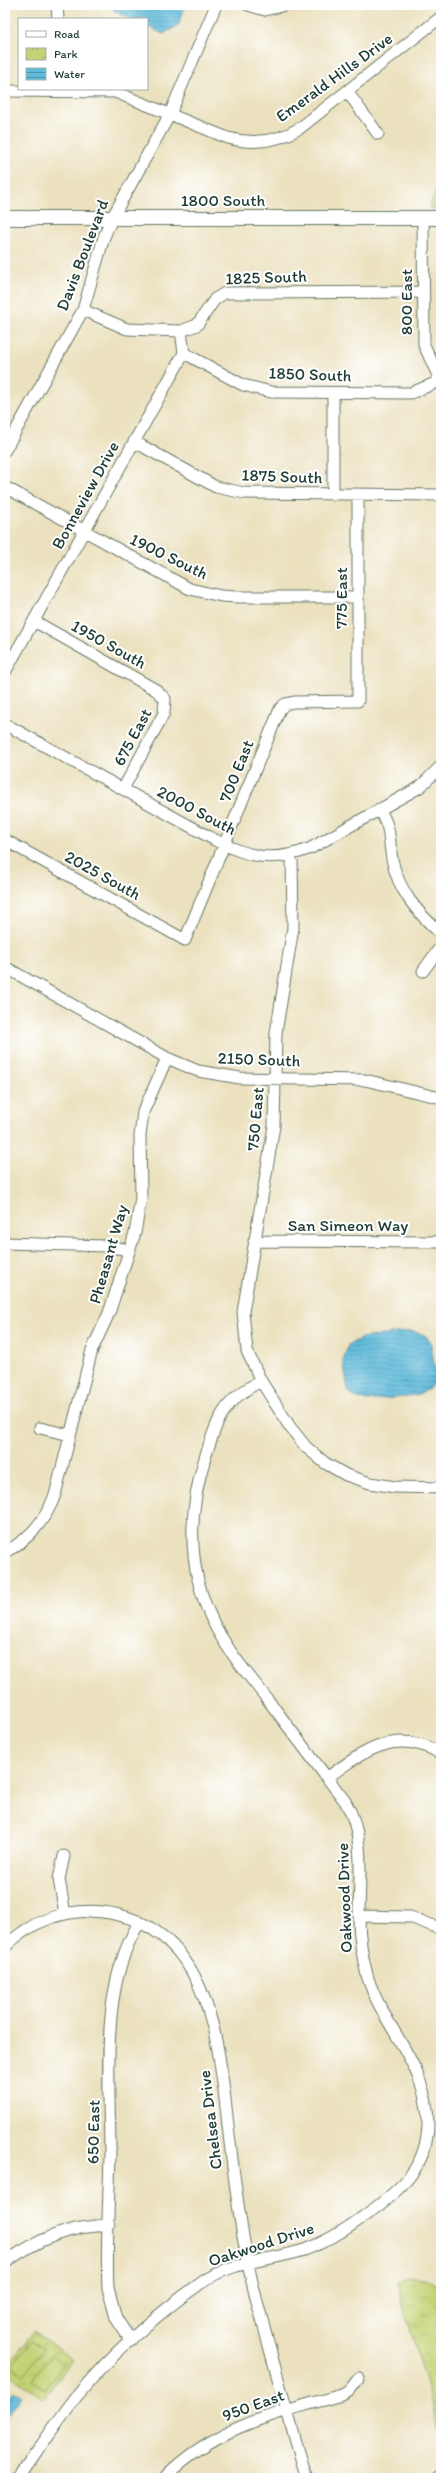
<svg xmlns="http://www.w3.org/2000/svg" width="446" height="2483" font-family="Itim,sans-serif">
	<style>
		.grass { fill: url(#grass-tufts); stroke: #728854 }
		.park { fill: url(#park-crowns); stroke: #728854 }
		.pitch { fill: #c4d274; stroke: #728854 }
		.water { fill: url(#water-rules); stroke: #3e7c88 }
		.lines { fill: none; stroke-linecap: round; stroke-linejoin: round }
		.minor-casing { stroke: #667664; stroke-width: 13 }
		.major-casing { stroke: #667664; stroke-width: 16 }
		.minor { stroke: #fff; stroke-width: 11 }
		.major { stroke: #fff; stroke-width: 14 }
		.labels { text-anchor: middle; dominant-baseline: central; stroke-width: 4; stroke-linejoin: round; paint-order: stroke }
		.street-label { font-size: 17px; fill: #1f3d34; stroke: #fff }
	</style>
	<defs>
		<pattern id="grass-tufts" width="24" height="20" patternUnits="userSpaceOnUse"><rect width="24" height="20" fill="#c4d274"/><path d="M3 7l-1-3M5 7V3M7 7l1-3M15 17l-1-3M17 17v-4M19 17l1-3" fill="none" stroke="#a8b565"/></pattern>
		<pattern id="park-crowns" width="20" height="18" patternUnits="userSpaceOnUse"><rect width="20" height="18" fill="#c4d274"/><path d="M2 6a3 3 0 1 1 6 0M12 15a3 3 0 1 1 6 0" fill="none" stroke="#a8b565"/></pattern>
		<pattern id="water-rules" width="6" height="5" patternUnits="userSpaceOnUse"><rect width="6" height="5" fill="#5dbadb"/><path d="M0 2.5h6" fill="none" stroke="#4c98b2"/></pattern>
	</defs>
	<rect width="100%" height="100%" fill="#fff"/>
	<filter id="ink" filterUnits="userSpaceOnUse"><feTurbulence type="fractalNoise" baseFrequency=".025" numOctaves="2"/><feDisplacementMap in="SourceGraphic" scale="8" xChannelSelector="R" yChannelSelector="G"/><feConvolveMatrix kernelMatrix="1 2 1 2 8 2 1 2 1" color-interpolation-filters="sRGB"/></filter>
	<filter id="wash" filterUnits="userSpaceOnUse"><feTurbulence type="fractalNoise" baseFrequency=".012" numOctaves="4" result="noise"/><feDisplacementMap in="SourceGraphic" scale="16" xChannelSelector="R" yChannelSelector="G"/><feGaussianBlur stdDeviation="0.9" result="paint"/><feColorMatrix in="noise" values="0 0 0 0 0 0 0 0 0 0 0 0 0 0 0 0 0 1.4 0 .05"/><feComposite in="paint" operator="in"/></filter>
	<g filter="url(#wash)">
		<rect width="100%" height="100%" fill="#ebe1be"/>
		<!-- grass -->
		<path class="grass" d="M409 2277 429 2280 441 2287V2438L397 2283Z"/>
		<!-- park -->
		<path class="park" d="M441 178V208H429Z
			M34 2331 73 2360 43 2399 5 2370Z"/>
		<!-- pitch -->
		<path class="pitch" d="M32 2340 44 2349 24 2375 12 2366Z
			M52 2355 64 2364 44 2389 32 2380Z"/>
		<!-- water -->
		<path class="water" d="M113 5H186L178 26 163 34 147 26V19H131L114 11Z
			M411 1331 425 1335 431 1343 436 1377 429 1389 416 1395 367 1401 353 1396 348 1390 343 1360 348 1345 362 1338Z
			M13 2390 22 2396 8 2416 5 2414V2402Z"/>
	</g>
	<g filter="url(#ink)">
		<g class="lines">
			<defs>
				<path id="minor" d="M57 5 58 19
					M248 5 265 10 285 5
					M5 91 115 92 228 138C254 145 277 142 300 128L441 17
					M347 91 378 134
					M423 218 424 345 441 382
					M83 310 127 329 181 331 197 325 215 299 225 293 423 292
					M184 353 243 385 271 392 411 393 440 381
					M333 393V495
					M135 442 216 487 244 493 441 495
					M5 450 83 310 104 237 112 218 170 114 216 5
					M5 487 190 589 221 596 237 597H358
					M34 621 156 690 165 699 164 713 123 789
					M5 672 184 353 181 331
					M5 724 215 840C250 858 274 863 311 848L420 787 441 766
					M379 809C392 830 388 836 392 859 398 891 418 913 441 934
					M5 840 185 940 280 709 285 704 294 702 358 701V495
					M292 856 293 928 276 1033 274 1126 243 1312 247 1351 261 1381 290 1427 306 1447 325 1463 346 1475 370 1483 395 1487 441 1488
					M5 967 167 1058 198 1071 240 1078 365 1080 441 1098
					M423 971 441 946
					M254 1241 441 1242
					M5 1243 106 1246 129 1250
					M40 1428 70 1435
					M5 1552C29 1540 46 1519 55 1495L92 1350 109 1313 135 1233 141 1198 140 1136 143 1112 167 1058
					M327 1778C362 1752 397 1726 441 1754
					M64 1856 59 1879 65 1914
					M359 1916 410 1917 441 1929
					M5 1947C30 1921 67 1908 103 1912 213 1926 219 2049 229 2134 234 2177 239 2220 248 2263 253 2291 262 2318 269 2346 281 2390 293 2434 307 2478
					M5 2263C35 2240 71 2226 109 2225
					M131 2341 116 2318 108 2288C106 2244 109 2199 110 2155 110 2081 99 1988 139 1923
					M19 2478C38 2451 56 2422 77 2396 111 2354 156 2315 201 2283 230 2261 270 2261 304 2250 327 2242 347 2229 367 2214 399 2191 427 2168 428 2125 428 2063 383 2029 367 1975 362 1956 359 1937 359 1917 359 1877 366 1837 345 1801 319 1768 294 1734 268 1700 255 1683 241 1667 229 1649 189 1591 184 1525 205 1458 217 1420 223 1400 261 1381
					M164 2478C213 2427 277 2413 342 2395L349 2391 359 2378
					M438 2478 441 2477"/>
				<path id="major" d="M5 218H441"/>
			</defs>
			<!-- minor casing -->
			<use href="#minor" class="minor-casing"/>
			<!-- major casing -->
			<use href="#major" class="major-casing"/>
			<!-- minor -->
			<use href="#minor" class="minor"/>
			<!-- major -->
			<use href="#major" class="major"/>
		</g>
	</g>
	<g class="labels">
		<!-- street labels -->
		<g class="street-label">
			<text transform="translate(334 77) rotate(-36)">Emerald Hills Drive</text>
			<text x="223" y="200">1800 South</text>
			<text transform="translate(82 255) rotate(-69)">Davis Boulevard</text>
			<text transform="translate(266 277) rotate(-2)">1825 South</text>
			<text transform="translate(406 302) rotate(-90)">800 East</text>
			<text transform="translate(310 374) rotate(2)">1850 South</text>
			<text transform="translate(282 476) rotate(2)">1875 South</text>
			<text transform="translate(85 495) rotate(-61)">Bonneview Drive</text>
			<text transform="translate(169 556) rotate(26)">1900 South</text>
			<text transform="translate(341 598) rotate(-90)">775 East</text>
			<text transform="translate(109 644) rotate(29)">1950 South</text>
			<text transform="translate(132 737) rotate(-62)">675 East</text>
			<text transform="translate(236 771) rotate(-68)">700 East</text>
			<text transform="translate(197 810) rotate(28)">2000 South</text>
			<text transform="translate(103 875) rotate(29)">2025 South</text>
			<text transform="translate(259 1059) rotate(2)">2150 South</text>
			<text transform="translate(255 1119) rotate(-85)">750 East</text>
			<text x="348" y="1225">San Simeon Way</text>
			<text transform="translate(108 1254) rotate(-74)">Pheasant Way</text>
			<text transform="translate(344 1898) rotate(-92)">Oakwood Drive</text>
			<text transform="translate(210 2120) rotate(-97)">Chelsea Drive</text>
			<text transform="translate(93 2132) rotate(-89)">650 East</text>
			<text transform="translate(261 2244) rotate(-18)">Oakwood Drive</text>
			<text transform="translate(253 2405) rotate(-20)">950 East</text>
		</g>
	</g>
	<!-- margin -->
	<rect width="446" height="2483" fill="none" stroke="#fff" stroke-width="20"/>
	<!-- legend -->
	<rect x="18" y="18" width="130" height="72" fill="#ffffff" stroke="#a5b1ae"/>
	<rect x="26" y="31" width="20" height="6" fill="#ffffff" stroke="#a5b1ae"/>
	<text x="54" y="38" font-size="12" fill="#1f3d34">Road</text>
	<rect x="26" y="48" width="20" height="12" fill="url(#park-crowns)" stroke="#a5b1ae"/>
	<text x="54" y="58" font-size="12" fill="#1f3d34">Park</text>
	<rect x="26" y="68" width="20" height="12" fill="url(#water-rules)" stroke="#a5b1ae"/>
	<text x="54" y="78" font-size="12" fill="#1f3d34">Water</text>
</svg>
